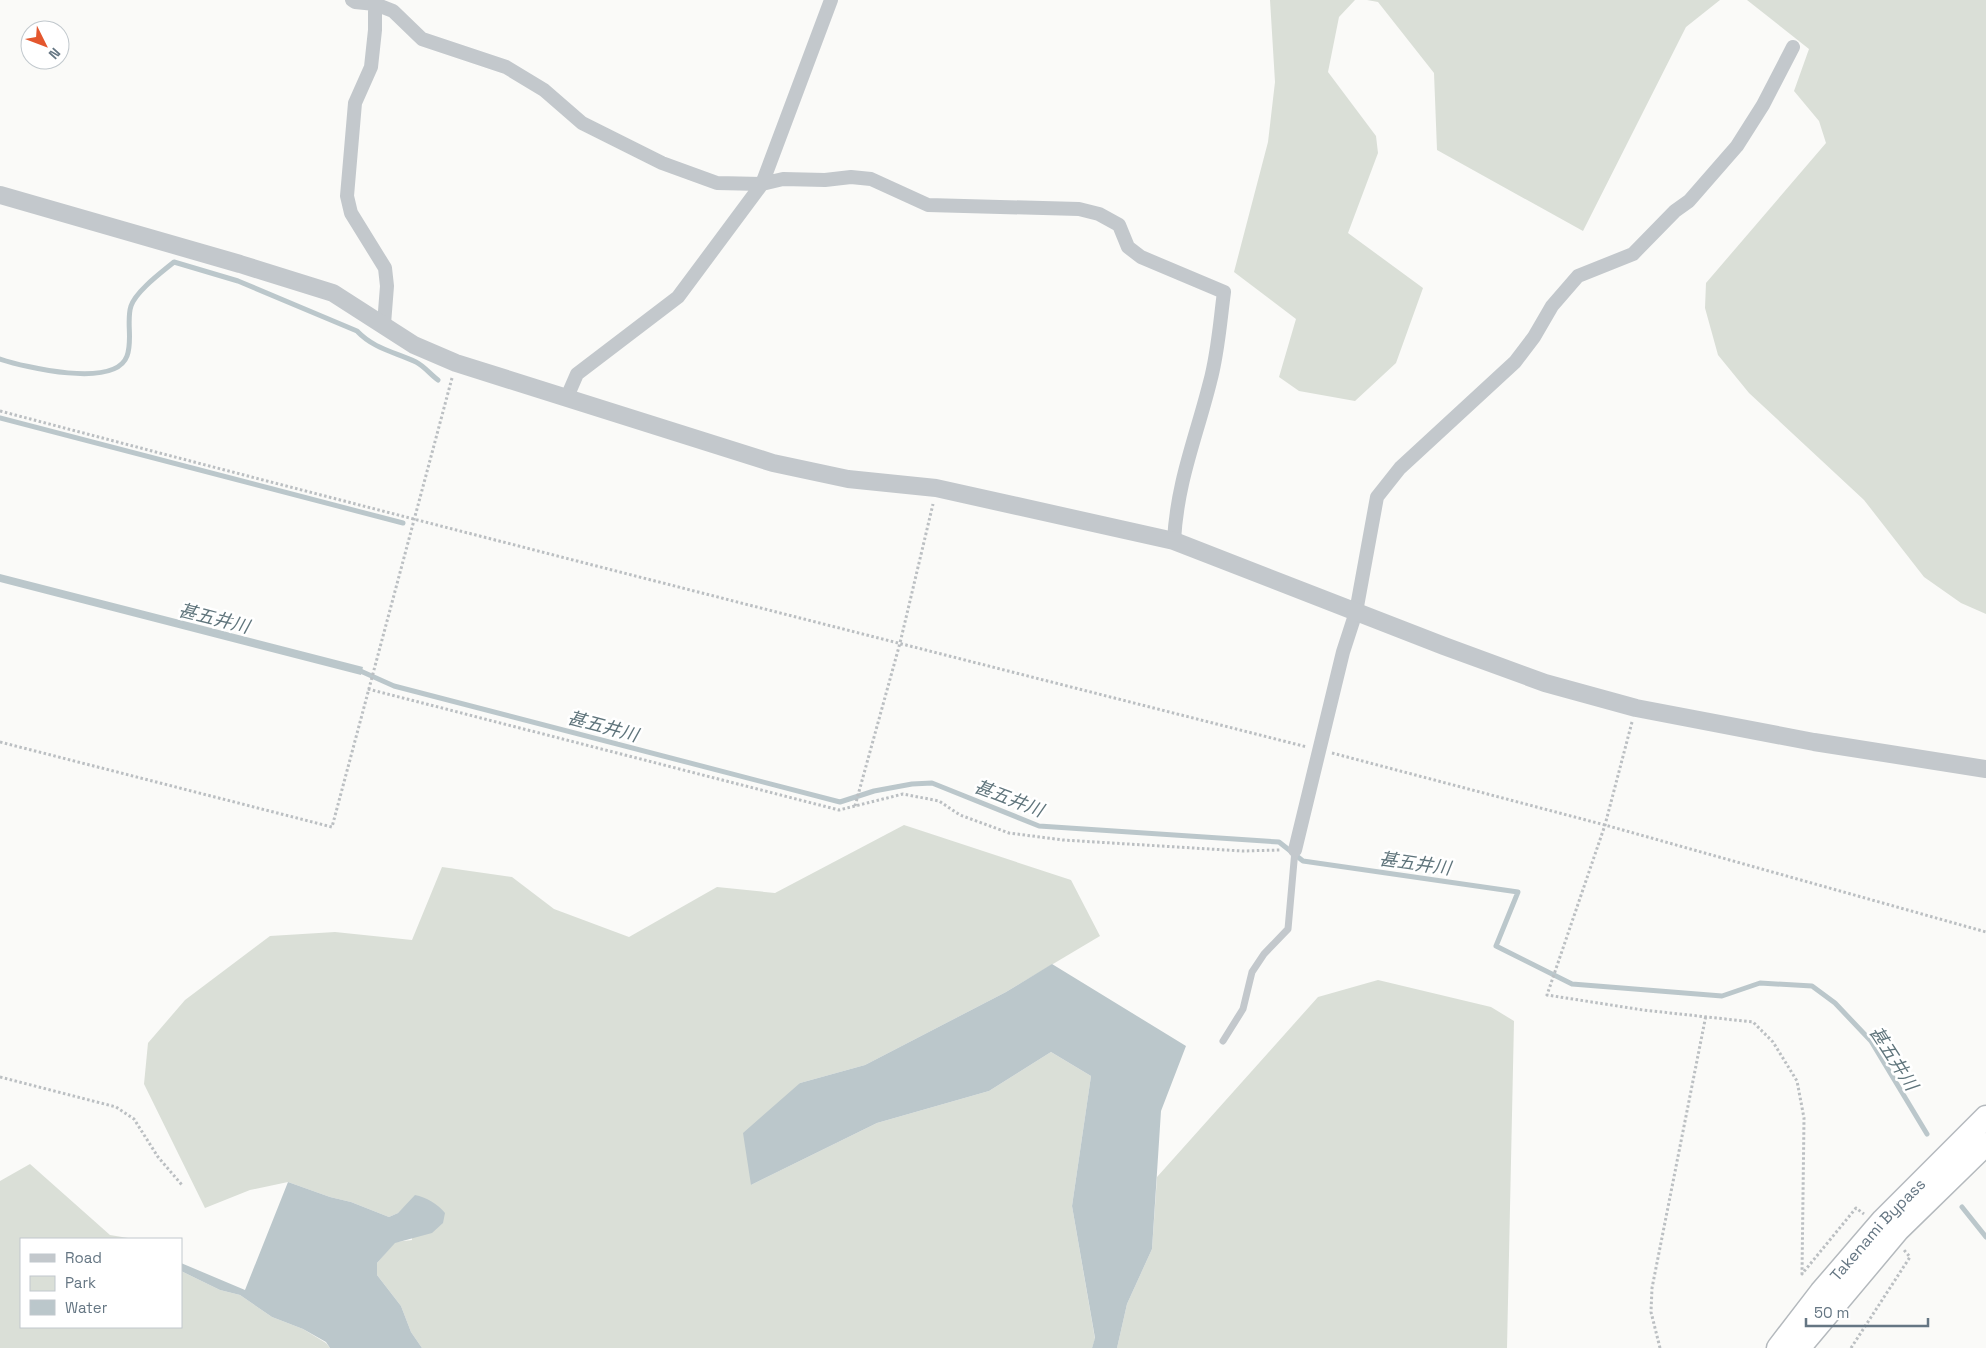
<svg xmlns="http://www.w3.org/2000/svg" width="1986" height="1348" font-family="'Space Grotesk','Noto Sans JP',sans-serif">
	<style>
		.green { fill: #dadfd7 }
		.water { fill: #bbc7cb }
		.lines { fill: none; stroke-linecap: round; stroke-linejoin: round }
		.stream { stroke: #bbc7cb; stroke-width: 5 }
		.trunk-casing { stroke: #b4b9bd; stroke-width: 25 }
		.path { stroke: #bbbfc2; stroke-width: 3; stroke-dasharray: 2.5 2.5; stroke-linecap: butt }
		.service { stroke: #c3c8cc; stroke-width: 7 }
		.minor { stroke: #c3c8cc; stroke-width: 14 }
		.tertiary { stroke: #c3c8cc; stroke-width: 18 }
		.trunk { stroke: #fff; stroke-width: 22 }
		.labels { text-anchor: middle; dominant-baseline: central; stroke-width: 5; stroke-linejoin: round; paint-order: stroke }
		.street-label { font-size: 16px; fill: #657683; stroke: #fff }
		.water-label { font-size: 18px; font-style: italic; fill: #60757c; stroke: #fff }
	</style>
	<rect width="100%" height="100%" fill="#fafaf8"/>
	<!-- green -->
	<path class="green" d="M1270 0H1355L1339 17 1328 72 1376 136 1378 153 1348 233 1423 288 1396 363 1355 401 1299 391 1279 377 1296 319 1234 272 1268 142 1275 82Z
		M1367 0H1720L1686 27 1583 231 1437 150 1434 73 1378 2Z
		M1747 0H1986V614L1961 603 1924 577 1864 500 1749 393 1718 355 1705 308 1706 283 1826 143 1819 121 1794 91 1809 49Z
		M904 825 1071 880 1100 936 1006 992 865 1065 800 1083 751 1185 877 1123 989 1091 1051 1052 1091 1076 1072 1206 1095 1339 1092 1348H422L411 1332 401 1306 377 1275V1263L395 1242 412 1240 410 1202 398 1213 389 1217 351 1202 330 1197 288 1182 250 1190 205 1208 144 1084 148 1043 185 1000 270 936 335 932 412 940 442 867 512 877 554 909 629 937 717 887 775 893Z
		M1378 980 1491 1007 1514 1021 1507 1348H1117L1127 1304 1152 1249 1157 1177 1318 997Z
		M30 1164 110 1235 134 1239H21V1327H181V1271L220 1290 240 1295 272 1317 303 1329 326 1343 330 1348H0V1181Z"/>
	<!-- water -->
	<path class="water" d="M0 574 363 667 361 675 0 582Z
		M1052 964 1186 1046 1161 1111 1152 1249 1127 1304 1117 1348H1092L1095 1338 1072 1206 1091 1076 1051 1052 989 1091 877 1123 751 1185 743 1133 800 1083 865 1065 1006 992Z
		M288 1182 330 1197 351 1202 389 1217 398 1213 415 1195C426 1197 438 1204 445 1213L443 1223 432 1233 395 1243 377 1263V1275L401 1306 411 1332 422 1348H330L326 1342 303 1329 272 1317 240 1295 220 1290 181 1271V1263L245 1290Z"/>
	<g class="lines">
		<!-- stream -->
		<path class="stream" d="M0 359C24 367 115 389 127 356 133 340 126 321 131 306 136 291 162 272 174 262L238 281 357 331C374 349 395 352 416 362 424 366 431 375 438 380
			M0 418 403 523
			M356 669 394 686 840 802 874 791 912 784 932 783 1039 826 1279 842 1303 861 1518 892 1496 946 1572 984 1722 996 1760 983 1812 986 1835 1003 1871 1041 1927 1134
			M1962 1207 1986 1237"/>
		<defs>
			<g id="trunk">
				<path id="s1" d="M1778 1348 1821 1292 1883 1220 1986 1117"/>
				<path d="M1799 1348 1898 1230 1986 1144"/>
			</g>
		</defs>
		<!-- trunk casing -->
		<use href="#trunk" class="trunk-casing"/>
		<!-- path -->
		<path class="path" d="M0 411C435 526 871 636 1307 747
			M368 689 839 810 903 794 939 801 960 815 1009 833 1063 840 1242 851 1281 850
			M1632 722 1605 825 1547 995 1643 1010 1753 1022 1773 1042 1797 1081 1804 1118 1802 1274 1856 1208 1864 1214
			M0 742 332 827 452 378
			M1332 753 1605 825 1986 932
			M855 806 900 643 933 504
			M0 1077 116 1107 134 1119 158 1157 182 1185
			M1660 1348 1651 1312 1652 1288 1706 1015
			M1851 1348 1910 1257 1904 1250"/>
		<!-- service -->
		<path class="service" d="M1223 1041 1243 1009 1252 972 1264 954 1288 929 1295 850"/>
		<!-- minor -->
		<path class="minor" d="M352 0 355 2 375 4 393 11 422 39 506 67 544 90 582 123 662 163 717 183 762 184 783 179 825 180 851 177 871 179 928 205 1079 209 1099 214 1119 225 1128 247 1141 257 1224 292C1220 322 1218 353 1210 382 1196 438 1177 482 1174 541
			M375 4V30L371 67 355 103 347 196 351 213 385 268 387 286 384 324
			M567 397 577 374 678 297 762 184 831 0
			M1295 850 1343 652 1356 612 1377 497 1400 468 1515 362 1534 337 1552 306 1578 276 1633 254 1675 211 1689 201 1737 146 1763 105 1793 47"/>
		<!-- tertiary -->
		<path class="tertiary" d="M0 195 240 264 333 293 414 345 456 363 773 463 848 479 936 488 1174 541 1444 646 1545 683 1636 708 1814 742 1986 769"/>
		<!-- trunk -->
		<use href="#trunk" class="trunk"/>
	</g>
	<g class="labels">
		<!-- street labels -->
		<g class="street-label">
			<text stroke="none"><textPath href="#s1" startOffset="155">Takenami Bypass</textPath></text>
		</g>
		<!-- water labels -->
		<g class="water-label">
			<text transform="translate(214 618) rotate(14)">甚五井川</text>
			<text transform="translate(603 726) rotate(15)">甚五井川</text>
			<text transform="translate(1009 798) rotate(21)">甚五井川</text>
			<text transform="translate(1415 863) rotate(8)">甚五井川</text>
			<text transform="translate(1894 1058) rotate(57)">甚五井川</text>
		</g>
	</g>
	<!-- legend -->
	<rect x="20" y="1238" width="162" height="90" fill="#ffffff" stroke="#c1c8cd"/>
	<rect x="30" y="1254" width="25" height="8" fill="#c3c8cc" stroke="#c1c8cd"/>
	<text x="65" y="1263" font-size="15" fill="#657683">Road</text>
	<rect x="30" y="1276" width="25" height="15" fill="#dadfd7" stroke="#c1c8cd"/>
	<text x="65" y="1288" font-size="15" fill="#657683">Park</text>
	<rect x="30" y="1300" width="25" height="15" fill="#bbc7cb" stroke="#c1c8cd"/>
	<text x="65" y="1313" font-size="15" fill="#657683">Water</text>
	<!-- north arrow -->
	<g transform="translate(45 45) rotate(132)"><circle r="24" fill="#ffffff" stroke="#c1c8cd"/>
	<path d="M0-4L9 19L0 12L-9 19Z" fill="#e4572e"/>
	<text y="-8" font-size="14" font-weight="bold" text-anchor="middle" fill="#657683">N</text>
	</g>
	<!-- scale -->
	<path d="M1806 1318v8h122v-8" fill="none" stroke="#657683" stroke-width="2.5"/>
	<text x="1814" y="1318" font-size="15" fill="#657683" stroke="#ffffff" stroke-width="4" paint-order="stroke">50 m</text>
</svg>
